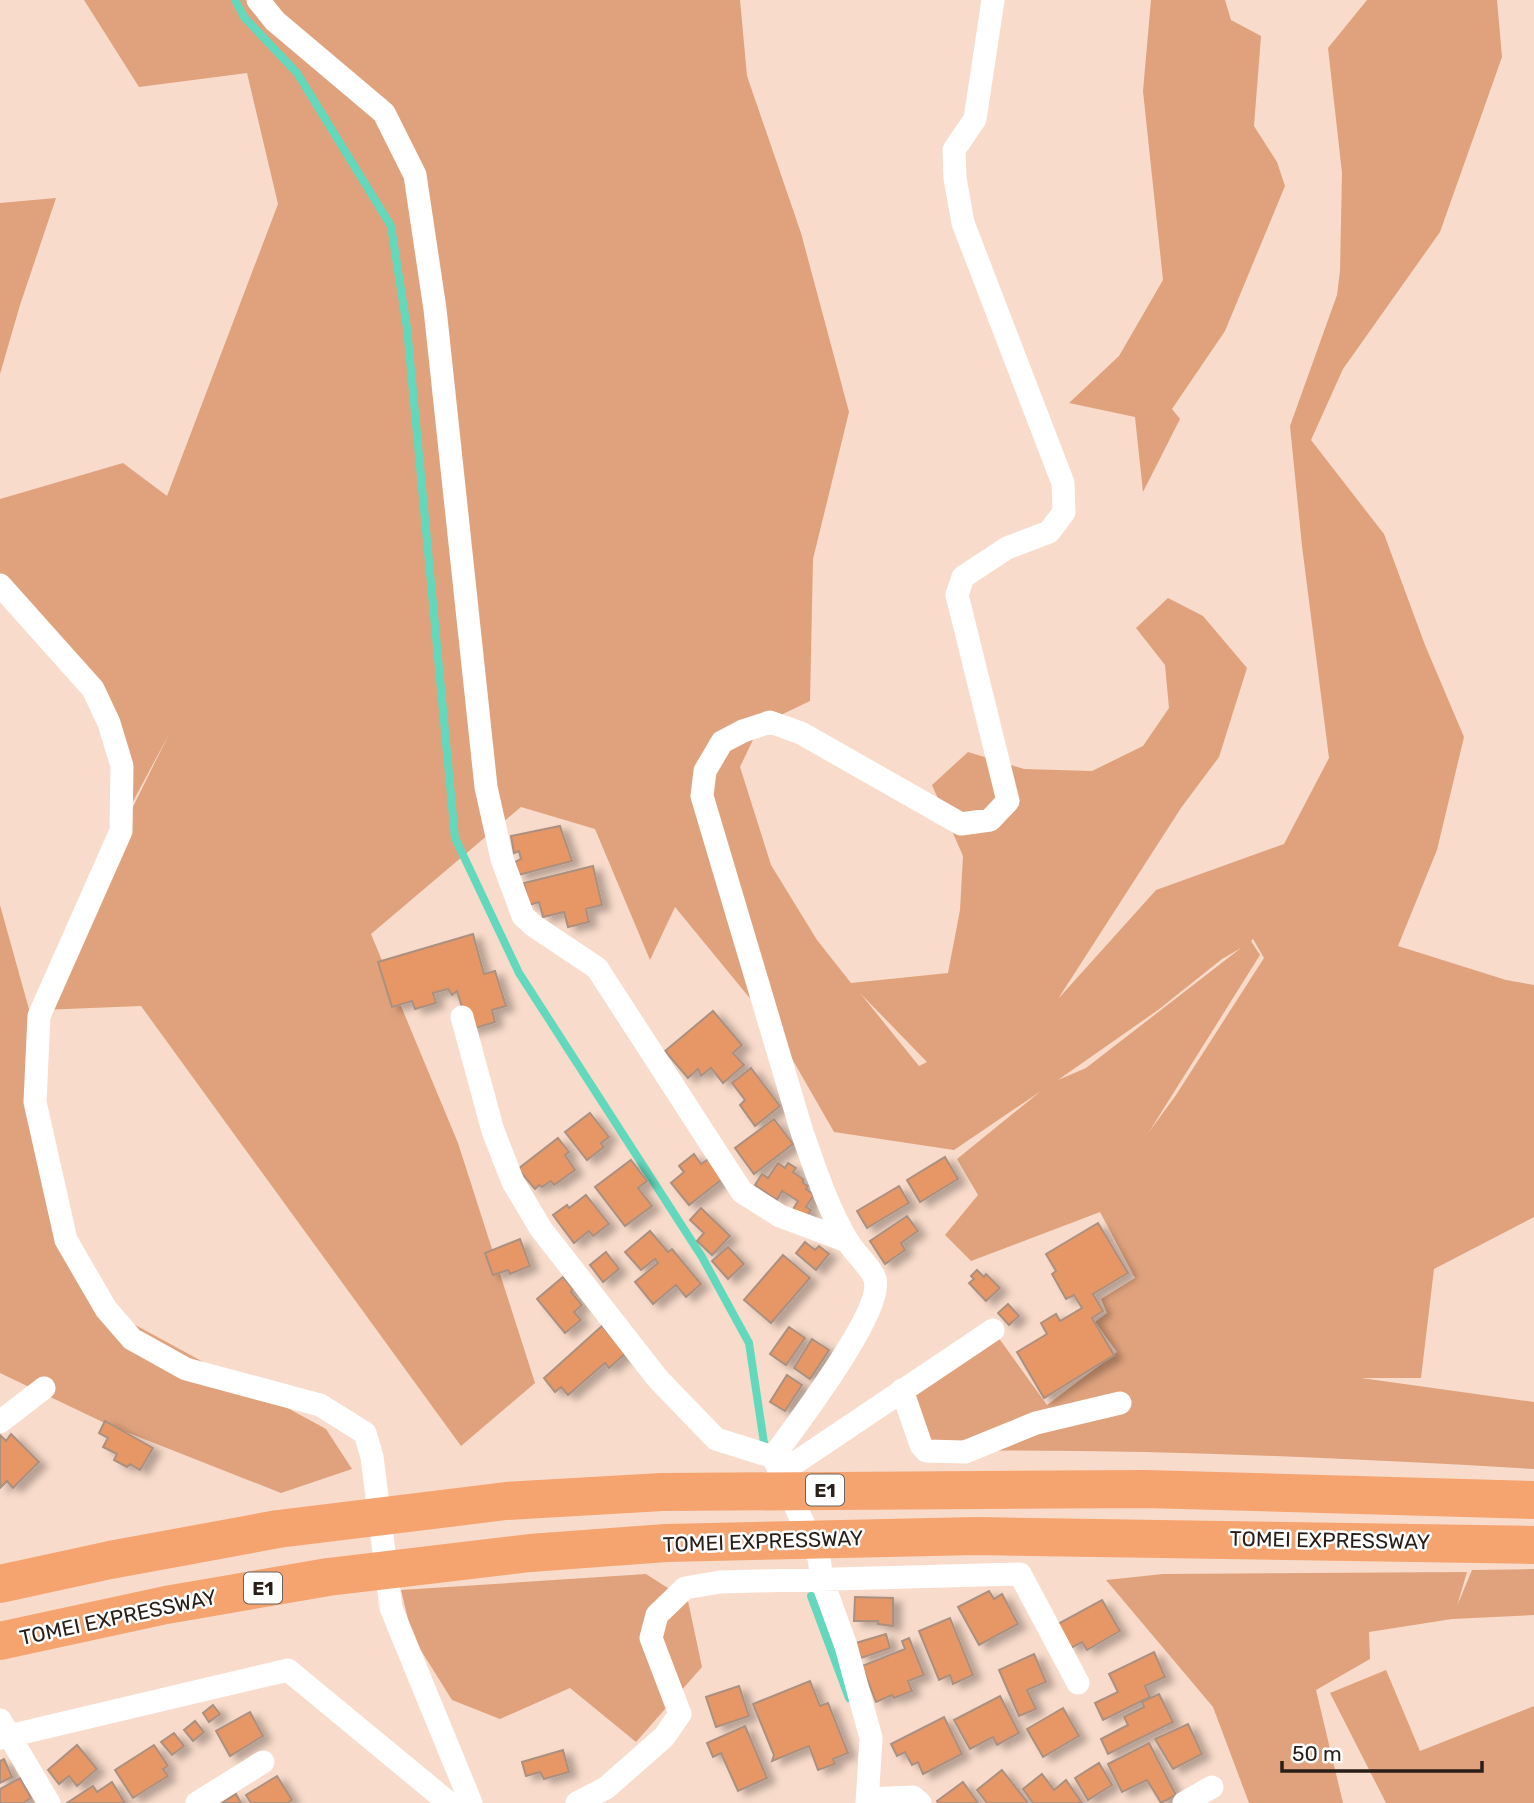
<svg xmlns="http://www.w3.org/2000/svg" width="1534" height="1803" font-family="Rubik,sans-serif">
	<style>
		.green { fill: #dfa27d; fill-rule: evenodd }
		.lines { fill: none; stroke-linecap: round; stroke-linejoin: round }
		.stream { stroke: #62d9bd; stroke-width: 8 }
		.building { fill: #e69765; stroke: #ab9080; stroke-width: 2; filter: url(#shadow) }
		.minor { stroke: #fff; stroke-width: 23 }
		.motorway { stroke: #f5a36f; stroke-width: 38 }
		.labels { text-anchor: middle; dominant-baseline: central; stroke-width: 5; stroke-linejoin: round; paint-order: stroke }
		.shield { fill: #fff; stroke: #69625d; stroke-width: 2 }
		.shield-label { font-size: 19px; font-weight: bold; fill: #291f18 }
		.street-label { font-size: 21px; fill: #291f18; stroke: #fff }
	</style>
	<defs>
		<filter id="shadow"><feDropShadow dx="8" dy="4.5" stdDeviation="3.5" flood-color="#0004"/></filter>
	</defs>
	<rect width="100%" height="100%" fill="#f8dbca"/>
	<!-- green -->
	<path class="green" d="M84 0H740L747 76 801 233 849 412 813 559 810 701 760 725 740 767 771 865 817 940 851 983 948 973 960 910 963 856 932 785 968 752 1024 769 1092 771 1143 746 1169 708 1165 665 1136 628 1168 598 1203 616 1247 668 1219 757 1181 808 1058 999 1156 890 1284 844 1329 758 1302 546 1290 426 1337 295 1340 271 1342 173 1328 48 1367 0H1497L1502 57 1440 232 1343 369 1311 440 1384 534 1425 645 1464 737 1437 850 1398 946 1506 980 1534 985V1217L1434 1269 1421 1378H1361L1534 1402V1469C1331 1457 1129 1448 926 1451L910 1384 993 1330 1047 1405 1117 1352 1095 1322 1107 1313 1101 1299 1135 1278 1100 1212 971 1261 945 1235 978 1195 957 1159 1041 1091 954 1150 834 1132 775 1029 675 907 650 960 595 829 521 807 371 934 458 1143 535 1383 461 1446 141 1006 41 1010 121 831 169 734 121 824 97 690 0 580V499L123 463 167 496 278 204 247 73 139 87ZM1253 939 1264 958 1176 1095 1149 1132 1260 955 1251 941ZM1241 948 1086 1068 1058 1080 1158 1010 1222 959ZM860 993 927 1062 919 1066Z
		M1151 0H1225L1231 20 1261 36 1254 126 1277 162 1285 186 1225 331 1172 409 1180 419 1143 492 1135 417 1069 403 1119 356 1163 280 1143 91Z
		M56 198 20 305 0 374V203Z
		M0 905 32 1020 66 1240 106 1309 326 1429 352 1469 281 1493 111 1426 0 1373Z
		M1534 1569V1615L1452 1619 1369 1632 1370 1659 1316 1690 1343 1803H1249L1213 1707 1106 1580 1163 1574 1467 1572 1457 1606 1472 1570Z
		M646 1574 688 1601 702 1667 636 1742 570 1688 500 1719 452 1700 412 1636 401 1590Z
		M1386 1670 1420 1751 1534 1706V1803H1386L1330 1693Z"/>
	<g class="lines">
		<!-- stream -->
		<path class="stream" d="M235 0 244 17 297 73 391 226 407 328 455 838 519 973 702 1257 749 1343 764 1443
			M811 1596 849 1698"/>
	</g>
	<!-- building -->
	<path class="building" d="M560 826 572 861 518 875 515 862 521 859 519 851 514 853 511 836Z
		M593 866 602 905 586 909 589 922 568 927 564 912 543 917 539 902 529 905 524 883Z
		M473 934 484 974 495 971 506 1006 492 1010 495 1022 469 1030 457 991 452 995 448 989 433 993 436 1003 415 1009 412 1001 392 1007 378 962Z
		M713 1011 742 1045 733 1053 744 1065 723 1083 711 1068 701 1076 698 1069 688 1078 665 1051Z
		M751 1068 780 1106 755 1126 740 1105 745 1100 732 1083Z
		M590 1113 609 1137 601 1143 604 1147 587 1160 565 1132Z
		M774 1119 793 1144 754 1174 735 1148Z
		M558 1138 569 1152 565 1155 575 1170 554 1185 551 1181 542 1187 539 1185 535 1189 518 1169Z
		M694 1154 701 1164 710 1158 725 1177 689 1205 671 1183 684 1172 679 1166Z
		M945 1157 958 1179 920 1202 907 1180Z
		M631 1160 647 1181 638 1188 652 1206 625 1226 595 1187Z
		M778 1163 785 1168 788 1163 796 1168 793 1172 803 1179V1183L808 1186 806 1189 814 1195 806 1207 811 1210 805 1219 792 1211 798 1201 782 1191 777 1200 755 1185 762 1174 768 1178Z
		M899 1186 909 1203 867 1228 857 1211Z
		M586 1195 609 1224 593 1236 589 1231 574 1243 553 1215 567 1205 569 1208Z
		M701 1208 730 1236 712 1255 697 1241 704 1233 690 1220Z
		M907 1216 918 1231 901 1243 905 1250 885 1264 870 1241Z
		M1098 1223 1128 1273 1093 1294 1103 1311 1092 1318 1114 1355 1044 1398 1017 1352 1047 1334 1041 1323 1056 1314 1060 1321 1082 1308 1074 1295 1066 1299 1052 1274 1056 1271 1046 1254Z
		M650 1231 668 1252 672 1249 701 1284 686 1297 676 1285 653 1304 635 1282 658 1263 655 1259 641 1270 625 1252Z
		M520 1239 530 1266 510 1274 508 1270 493 1275 485 1253Z
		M805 1242 815 1250 819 1246 829 1254 816 1270 796 1253Z
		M728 1247 744 1264 728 1279 712 1261Z
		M606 1252 619 1269 603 1282 590 1265Z
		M783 1255 810 1278 771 1323 744 1300Z
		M977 1270 984 1277 986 1274 1000 1288 986 1301 969 1283 974 1279 971 1276Z
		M563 1277 573 1289 571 1292 582 1305 574 1312 581 1320 565 1333 537 1299Z
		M1008 1304 1019 1316 1009 1325 998 1313Z
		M602 1326 626 1353 609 1368 605 1363 568 1395 561 1387 555 1392 544 1378Z
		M789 1327 805 1338 786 1365 770 1354Z
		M812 1339 829 1350 810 1379 794 1368Z
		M787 1375 802 1385 785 1411 770 1402Z
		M105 1421 153 1448 140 1470 130 1464 127 1467 114 1460 117 1454 103 1447 108 1438 99 1433Z
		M11 1434 39 1462 13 1488 7 1481 0 1488V1435L6 1441Z
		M989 1591 994 1599 1002 1594 1018 1624 979 1645 958 1607Z
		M855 1597 893 1598V1626L878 1624V1621H854Z
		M1102 1600 1120 1631 1087 1650 1082 1642 1071 1648 1058 1624Z
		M950 1618 973 1675 953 1684 950 1675 939 1680 919 1631Z
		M886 1634 890 1648 861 1658 856 1643Z
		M909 1638 924 1675 908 1681 912 1691 894 1698 892 1695 876 1702 862 1666 905 1649 902 1641Z
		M1154 1652 1165 1677 1145 1686 1150 1697 1103 1720 1095 1703 1118 1692 1109 1674Z
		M1034 1654 1046 1682 1027 1690 1036 1709 1019 1716 999 1670Z
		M810 1681 820 1706 828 1703 848 1753 833 1759 835 1764 818 1770 809 1746 772 1761 774 1755 753 1704Z
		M739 1686 749 1716 716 1727 706 1697Z
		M1159 1694 1173 1722 1108 1754 1101 1739 1128 1725 1124 1717 1144 1707 1142 1702Z
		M1000 1696 1019 1733 997 1745 993 1737 970 1749 954 1720Z
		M213 1705 220 1714 209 1722 203 1713Z
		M1063 1708 1079 1736 1043 1757 1027 1729Z
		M250 1712 263 1736 230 1756 216 1731Z
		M944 1717 962 1754 923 1774 918 1762 912 1765 905 1752 897 1756 891 1744Z
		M195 1721 204 1732 193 1741 184 1730Z
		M1188 1724 1202 1754 1173 1769 1155 1739Z
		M745 1726 767 1778 738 1791 721 1753 713 1757 707 1743Z
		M174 1733 184 1746 172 1755 161 1742Z
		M1149 1743 1176 1795 1161 1803 1147 1780 1122 1792 1108 1764Z
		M77 1745 97 1769 77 1786 69 1776 59 1784 48 1770Z
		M154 1745 168 1766 163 1769 168 1776 133 1798 115 1770Z
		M563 1750 569 1772 544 1779 540 1772 526 1776 522 1762Z
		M4 1759 12 1777 0 1783V1761Z
		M1099 1763 1112 1785 1088 1800 1075 1778Z
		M1002 1770 1028 1803H987L977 1790Z
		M1042 1774 1054 1790 1066 1780 1082 1803H1033L1023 1789Z
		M277 1776 292 1800 287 1803H251L246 1795Z
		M20 1778 31 1798 23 1803H0V1789Z
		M112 1782 125 1803H67L93 1786 97 1792Z
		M963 1782 978 1803H938L937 1801Z
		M236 1794 241 1803H222Z"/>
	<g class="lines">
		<!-- minor -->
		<path class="minor" d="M258 0 275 21 384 113 415 175 435 309 486 787 502 859 523 916 534 926 597 968 742 1192 780 1216 847 1241
			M0 585 93 689 109 723 122 766 121 831 39 1016 35 1102 66 1240 106 1309 132 1339 186 1369 320 1405 365 1433 372 1457 391 1608 471 1803
			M462 1017 493 1131 513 1182 541 1229 658 1379 716 1439 773 1457 819 1558 822 1580 846 1646 871 1738 867 1803
			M902 1390 921 1445 926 1451 965 1452 1036 1423 1120 1403
			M0 1422 44 1388
			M773 1457C794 1428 884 1311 875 1279 872 1268 853 1252 847 1240 827 1207 815 1168 802 1132L702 796 705 771 722 742 743 731 770 722 801 733 961 824 990 820 1008 801 957 595 963 577 1007 548 1049 532 1064 512 1063 483 963 223 955 178 954 150 975 119 993 0
			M780 1473 993 1330
			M0 1720 49 1803
			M0 1738 288 1670 449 1803
			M868 1799 913 1797 920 1803
			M197 1803 263 1762
			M577 1803 606 1788 664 1737 680 1714 651 1638 657 1615 685 1588 720 1582 1020 1574 1078 1683
			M1184 1803 1212 1787"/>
		<!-- motorway -->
		<path class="motorway" d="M0 1584 110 1560 278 1529 506 1501 662 1492 1145 1489 1534 1500
			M0 1641 166 1605 328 1577 530 1553 666 1543 977 1536 1534 1545"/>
	</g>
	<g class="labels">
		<!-- shield labels -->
		<g class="shield">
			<rect x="806" y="1474.5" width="38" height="31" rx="5"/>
			<rect x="244" y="1572.5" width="38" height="31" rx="5"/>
		</g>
		<g class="shield-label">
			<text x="825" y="1490">E1</text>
			<text x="263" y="1588">E1</text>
		</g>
		<!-- street labels -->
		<g class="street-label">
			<text transform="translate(1330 1540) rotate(1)">TOMEI EXPRESSWAY</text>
			<text transform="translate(763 1541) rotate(-2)">TOMEI EXPRESSWAY</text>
			<text transform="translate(118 1617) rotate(-12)">TOMEI EXPRESSWAY</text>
		</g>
	</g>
	<!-- scale -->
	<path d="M1282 1761v10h200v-10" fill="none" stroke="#291f18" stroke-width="3.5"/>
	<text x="1292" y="1761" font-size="21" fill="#291f18" stroke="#ffffff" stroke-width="5" paint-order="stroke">50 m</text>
</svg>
